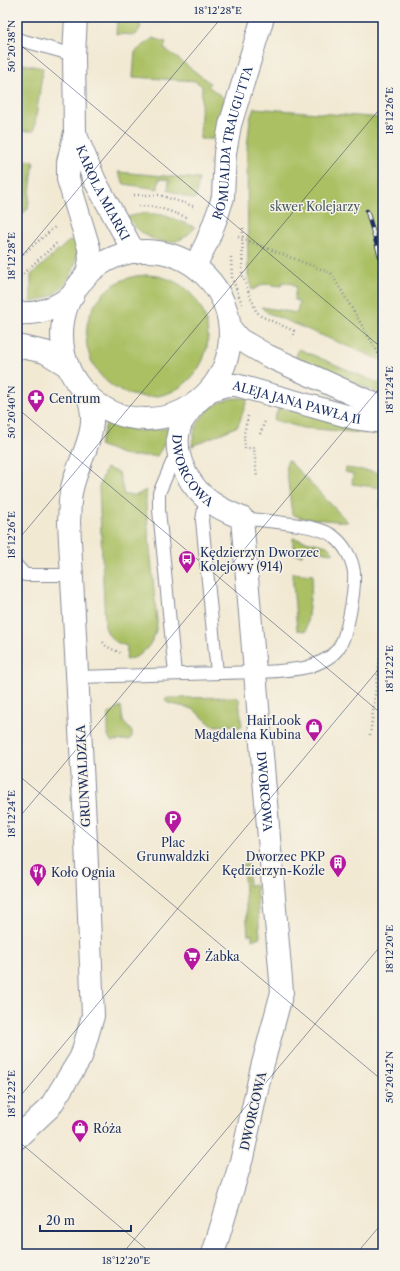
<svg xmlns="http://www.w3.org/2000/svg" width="400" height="1271" font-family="'Libre Caslon Text',serif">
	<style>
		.green { fill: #aac064; stroke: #627861 }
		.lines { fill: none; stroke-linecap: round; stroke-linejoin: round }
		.lane-casing { stroke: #868c98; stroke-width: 14 }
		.street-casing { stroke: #868c98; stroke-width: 24 }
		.secondary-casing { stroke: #868c98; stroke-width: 24 }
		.path { stroke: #868c98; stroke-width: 2.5; stroke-dasharray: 1 3; stroke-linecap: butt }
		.lane { stroke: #fff; stroke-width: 12 }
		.street { stroke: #fff; stroke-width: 22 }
		.secondary { stroke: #fff; stroke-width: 22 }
		.rail-casing { stroke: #1b2f5e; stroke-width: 4.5 }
		.rail { stroke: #f7f3e8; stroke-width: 3; stroke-dasharray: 9; stroke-linecap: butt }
		.ticks { fill: none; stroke: #1b2f5e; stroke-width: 1; stroke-opacity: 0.45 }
		.labels { text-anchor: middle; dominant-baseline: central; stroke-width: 3; stroke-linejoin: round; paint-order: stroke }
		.street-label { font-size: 12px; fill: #1b2f5e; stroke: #f7f3e8 }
		.park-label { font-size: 12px; fill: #465a60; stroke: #f7f3e8 }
		.poi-label { font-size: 12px; fill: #1b2f5e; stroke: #f7f3e8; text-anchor: start }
		.neatline { fill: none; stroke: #1b2f5e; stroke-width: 1.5 }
		.ticks-label { font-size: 10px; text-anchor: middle; fill: #1b2f5e }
	</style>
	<rect width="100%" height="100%" fill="#f7f3e8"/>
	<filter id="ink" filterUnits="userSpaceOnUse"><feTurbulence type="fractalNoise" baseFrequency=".025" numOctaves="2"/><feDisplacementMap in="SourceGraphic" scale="8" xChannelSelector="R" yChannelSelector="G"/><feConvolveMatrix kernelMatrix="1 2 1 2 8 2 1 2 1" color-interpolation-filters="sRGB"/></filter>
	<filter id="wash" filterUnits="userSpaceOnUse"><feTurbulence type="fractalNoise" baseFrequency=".012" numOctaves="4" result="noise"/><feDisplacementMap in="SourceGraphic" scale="16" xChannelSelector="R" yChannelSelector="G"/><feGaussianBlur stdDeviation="0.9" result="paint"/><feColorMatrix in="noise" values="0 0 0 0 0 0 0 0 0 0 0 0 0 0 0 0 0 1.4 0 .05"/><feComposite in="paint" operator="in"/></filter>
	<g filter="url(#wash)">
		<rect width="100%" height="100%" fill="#f2e9d3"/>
		<!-- green -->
		<path class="green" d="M117 17H137L141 27 136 35 116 34Z
			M153 38 166 42 164 48 210 83 208 86 225 99 216 134 213 139H200L202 86 195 81 133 77 135 52Z
			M17 52H20L18 63 43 68 34 131H17Z
			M254 108 383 118V361L268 313 261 307 297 313 299 302 294 300 296 288 293 284 282 282 281 286 264 284 252 290 248 275 247 148 250 119Z
			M18 159 34 161 28 209 17 219Z
			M118 172 199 179 196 198 192 199 168 190 169 180 159 179 158 189 124 184Z
			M145 213 163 215 195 227C175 254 144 241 127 217Z
			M77 239C80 270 64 298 31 302V275L68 242Z
			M86 336a61 61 0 1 1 122 0a61 61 0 1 1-122 0Z
			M299 349 383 385V395L295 358Z
			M235 398H248L238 426 192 446C194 420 209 402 235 398Z
			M279 407 377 434 303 428 274 420Z
			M107 422 139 431 170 428 168 438 157 456H127L99 445Z
			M288 460 348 522 301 518 292 514 286 466Z
			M106 468 119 473 124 495H137L146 490V506L157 622C156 640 145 657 126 660L127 646C115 643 109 638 105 627L99 487Z
			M346 468 383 473V507H380L383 488 352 484 353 474 345 472Z
			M293 538 327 546 334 553 303 550 302 555 293 554Z
			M292 573 313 575 306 631 297 630Z
			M236 697 239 699 242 727H236L235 725 213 726 193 709 168 703 165 700 168 698Z
			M121 706 123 721 132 732V737L129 740 111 741 108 736V715Z
			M243 864H248L249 886 256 885 260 937 252 940V934L248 935Z"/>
	</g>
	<g filter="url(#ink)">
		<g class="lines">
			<defs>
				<path id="lane" d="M17 39 74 55
					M206 498 202 520 217 673
					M17 566 25 575H73
					M175 674 159 510V493L177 451
					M78 677C126 676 173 674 220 673 247 672 282 673 308 667 317 664 331 658 337 650 348 637 355 590 354 572 352 558 344 544 333 536 318 524 263 521 242 518"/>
				<g id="street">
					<path d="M76 17 74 55 75 133 68 162V179L89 248 90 260 88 270 83 280"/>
					<path id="s1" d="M75 133 95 181 134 252"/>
					<path id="s2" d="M195 266 207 242 218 213 223 197 225 153 230 125 263 17"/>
					<path id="s3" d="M196 403C190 410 183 418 180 426 176 439 177 450 181 462 193 493 211 506 242 518L282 992 261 1071 242 1158 213 1254"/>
					<path d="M17 1138 50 1107 81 1057 93 1016 86 842 69 522C70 511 69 499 72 488 80 454 102 430 87 394"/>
				</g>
				<g id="secondary">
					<circle cx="146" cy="335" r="84"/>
					<path d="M17 313C39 315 55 308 73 295"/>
					<path d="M230 328 239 339 268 356 383 408"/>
					<path d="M17 346 45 352 68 366"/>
					<path id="s4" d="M211 390 227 385H236L354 418 383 422"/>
				</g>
			</defs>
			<!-- lane casing -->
			<use href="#lane" class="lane-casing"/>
			<!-- street casing -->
			<use href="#street" class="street-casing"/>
			<!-- secondary casing -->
			<use href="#secondary" class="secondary-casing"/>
			<!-- path -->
			<path class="path" d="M134 195H159L193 206
				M139 207C152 203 176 214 189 218
				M243 228 242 274 256 311 261 316 294 331 292 338
				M238 237 331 273 383 361
				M231 257 232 278 242 304
				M17 259 55 227
				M17 279 58 242
				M248 416 244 434 245 448H254L257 478
				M260 434 265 421
				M103 642 106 646 120 653
				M370 735 383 634"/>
			<!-- lane -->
			<use href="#lane" class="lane"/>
			<!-- street -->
			<use href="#street" class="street"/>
			<!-- secondary -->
			<use href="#secondary" class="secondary"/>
			<defs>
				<path id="rail" d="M367 211 383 266"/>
			</defs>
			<!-- rail casing -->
			<use href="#rail" class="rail-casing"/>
			<!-- rail -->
			<use href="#rail" class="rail"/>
		</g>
	</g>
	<!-- ticks -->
	<path class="ticks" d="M17 42 383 349M17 262 222 17M17 408 383 715M17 541 383 105M17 774 383 1081M17 820 383 384M17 1100 383 664M17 1140 152 1254M122 1254 383 943M356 1254 383 1222"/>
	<!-- icons -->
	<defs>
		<symbol id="pharmacy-pin" viewBox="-11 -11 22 30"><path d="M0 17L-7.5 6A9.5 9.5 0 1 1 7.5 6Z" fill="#b5179e" stroke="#f7f3e8"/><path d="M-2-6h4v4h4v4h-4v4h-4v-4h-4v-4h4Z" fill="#fff"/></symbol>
		<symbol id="bus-pin" viewBox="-11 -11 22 30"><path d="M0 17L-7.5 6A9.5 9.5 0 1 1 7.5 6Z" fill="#b5179e" stroke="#f7f3e8"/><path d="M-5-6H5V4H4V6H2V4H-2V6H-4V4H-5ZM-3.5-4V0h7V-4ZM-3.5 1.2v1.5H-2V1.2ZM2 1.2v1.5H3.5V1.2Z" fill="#fff"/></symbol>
		<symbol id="shop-pin" viewBox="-11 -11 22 30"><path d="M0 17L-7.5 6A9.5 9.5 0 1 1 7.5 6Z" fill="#b5179e" stroke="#f7f3e8"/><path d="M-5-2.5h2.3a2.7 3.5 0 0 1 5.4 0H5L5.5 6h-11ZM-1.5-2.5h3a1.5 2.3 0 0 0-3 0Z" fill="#fff"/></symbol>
		<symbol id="parking-pin" viewBox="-11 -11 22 30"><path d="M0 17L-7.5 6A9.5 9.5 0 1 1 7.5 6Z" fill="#b5179e" stroke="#f7f3e8"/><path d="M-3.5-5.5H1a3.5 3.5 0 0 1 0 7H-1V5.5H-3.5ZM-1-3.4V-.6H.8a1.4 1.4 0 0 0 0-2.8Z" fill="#fff"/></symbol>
		<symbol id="building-pin" viewBox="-11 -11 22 30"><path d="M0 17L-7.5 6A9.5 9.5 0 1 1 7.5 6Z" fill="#b5179e" stroke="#f7f3e8"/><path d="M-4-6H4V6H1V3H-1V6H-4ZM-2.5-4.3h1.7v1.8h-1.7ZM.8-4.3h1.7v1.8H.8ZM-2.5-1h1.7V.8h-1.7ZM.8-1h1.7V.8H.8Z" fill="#fff"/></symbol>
		<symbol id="restaurant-pin" viewBox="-11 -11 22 30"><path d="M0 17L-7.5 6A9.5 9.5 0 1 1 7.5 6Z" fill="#b5179e" stroke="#f7f3e8"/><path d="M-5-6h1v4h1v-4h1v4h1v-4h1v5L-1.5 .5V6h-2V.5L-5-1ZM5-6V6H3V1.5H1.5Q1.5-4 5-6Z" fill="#fff"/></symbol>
		<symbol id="supermarket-pin" viewBox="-11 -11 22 30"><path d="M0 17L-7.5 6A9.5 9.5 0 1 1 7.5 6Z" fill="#b5179e" stroke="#f7f3e8"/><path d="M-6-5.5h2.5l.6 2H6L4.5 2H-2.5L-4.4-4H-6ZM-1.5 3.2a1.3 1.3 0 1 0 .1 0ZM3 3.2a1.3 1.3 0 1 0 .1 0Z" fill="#fff"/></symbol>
	</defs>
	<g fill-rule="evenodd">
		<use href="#pharmacy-pin" x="26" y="388" width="20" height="27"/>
		<use href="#bus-pin" x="177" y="549" width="20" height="27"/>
		<use href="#shop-pin" x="304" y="717" width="20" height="27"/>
		<use href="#parking-pin" x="163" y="809" width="20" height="27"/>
		<use href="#building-pin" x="328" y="853" width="20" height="27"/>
		<use href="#restaurant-pin" x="28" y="862" width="20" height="27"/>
		<use href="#supermarket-pin" x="182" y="946" width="20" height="27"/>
		<use href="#shop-pin" x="70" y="1118" width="20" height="27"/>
	</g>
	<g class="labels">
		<!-- street labels -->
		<g class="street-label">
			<text stroke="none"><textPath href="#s2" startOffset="130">ROMUALDA TRAUGUTTA</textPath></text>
			<text stroke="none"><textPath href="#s1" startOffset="66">KAROLA MIARKI</textPath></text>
			<text stroke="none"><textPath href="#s4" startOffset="89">ALEJA JANA PAWŁA II</textPath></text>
			<text stroke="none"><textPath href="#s3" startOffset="77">DWORCOWA</textPath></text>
			<text transform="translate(83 776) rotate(-93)">GRUNWALDZKA</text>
			<text stroke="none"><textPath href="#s3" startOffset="425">DWORCOWA</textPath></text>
			<text transform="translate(253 1111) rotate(-77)">DWORCOWA</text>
		</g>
		<!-- park labels -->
		<g class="park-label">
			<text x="315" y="206">skwer Kolejarzy</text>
		</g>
		<!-- poi labels -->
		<g class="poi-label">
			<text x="49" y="398">Centrum</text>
			<text x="200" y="552">Kędzierzyn Dworzec<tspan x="200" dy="14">Kolejowy (914)</tspan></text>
			<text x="301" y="720" text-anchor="end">HairLook<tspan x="301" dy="14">Magdalena Kubina</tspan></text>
			<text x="173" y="842" text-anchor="middle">Plac<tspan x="173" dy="14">Grunwaldzki</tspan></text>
			<text x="325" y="856" text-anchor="end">Dworzec PKP<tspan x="325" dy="14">Kędzierzyn-Koźle</tspan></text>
			<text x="51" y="872">Koło Ognia</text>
			<text x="205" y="956">Żabka</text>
			<text x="93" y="1128">Róża</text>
		</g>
	</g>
	<!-- margin -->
	<rect width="400" height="1271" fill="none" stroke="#f7f3e8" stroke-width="44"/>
	<!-- scale -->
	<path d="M40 1225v6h91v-6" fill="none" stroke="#1b2f5e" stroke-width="2"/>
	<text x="46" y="1225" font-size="12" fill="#1b2f5e" stroke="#f7f3e8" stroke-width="3" paint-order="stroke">20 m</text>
	<rect x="22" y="22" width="356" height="1227" class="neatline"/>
	<g class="ticks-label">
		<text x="218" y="14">18°12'28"E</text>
		<text transform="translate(11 46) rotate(-90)" y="4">50°20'38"N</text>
		<text transform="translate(389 111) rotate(-90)" y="4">18°12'26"E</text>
		<text transform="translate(11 256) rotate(-90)" y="4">18°12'28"E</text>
		<text transform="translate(389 390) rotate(-90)" y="4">18°12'24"E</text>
		<text transform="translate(11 412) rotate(-90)" y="4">50°20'40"N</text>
		<text transform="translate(11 535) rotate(-90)" y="4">18°12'26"E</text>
		<text transform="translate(389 669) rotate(-90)" y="4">18°12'22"E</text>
		<text transform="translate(11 814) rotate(-90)" y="4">18°12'24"E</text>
		<text transform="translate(389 949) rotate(-90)" y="4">18°12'20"E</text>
		<text transform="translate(389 1077) rotate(-90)" y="4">50°20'42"N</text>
		<text transform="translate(11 1094) rotate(-90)" y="4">18°12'22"E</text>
		<text x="126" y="1264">18°12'20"E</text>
	</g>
</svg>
